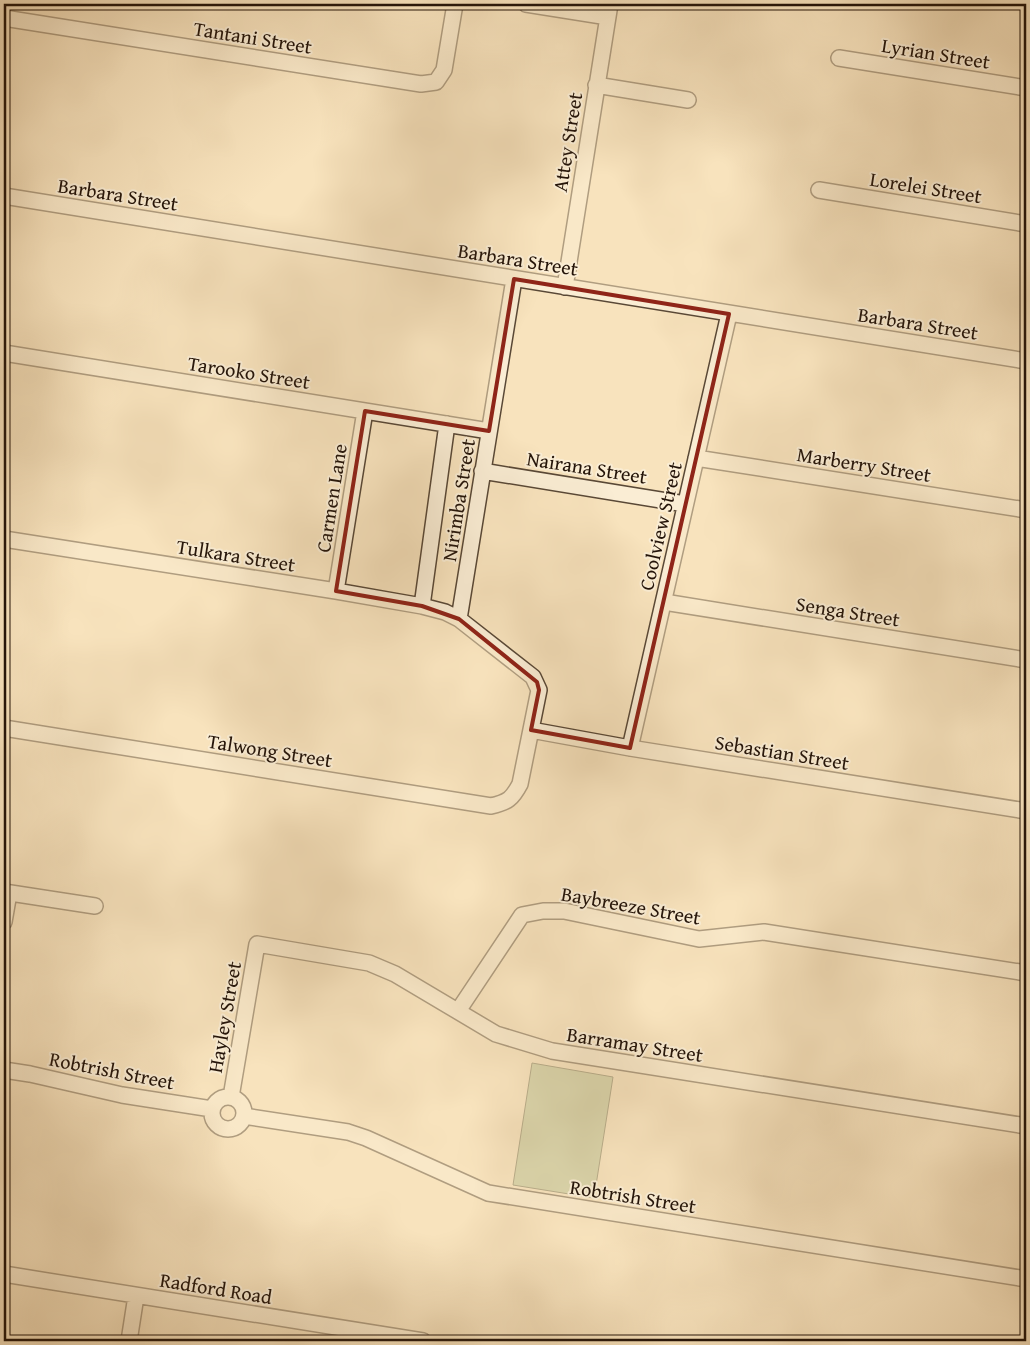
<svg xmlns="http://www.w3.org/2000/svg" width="1030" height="1345" font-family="'Gentium Book Plus',serif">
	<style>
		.green { fill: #b9c494; stroke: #6e6c4e }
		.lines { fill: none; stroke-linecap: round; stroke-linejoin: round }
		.minor-casing { stroke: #594836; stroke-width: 18 }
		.minor { stroke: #faedd4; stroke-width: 15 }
		.marked { fill: none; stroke: #8f2418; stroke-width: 4; stroke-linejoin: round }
		.labels { text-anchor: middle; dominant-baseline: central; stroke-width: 4; stroke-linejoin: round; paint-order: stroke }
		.street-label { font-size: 20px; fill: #241409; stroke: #faedd4 }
	</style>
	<rect width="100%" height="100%" fill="#f8e3bd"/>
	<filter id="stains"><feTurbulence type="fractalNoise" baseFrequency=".004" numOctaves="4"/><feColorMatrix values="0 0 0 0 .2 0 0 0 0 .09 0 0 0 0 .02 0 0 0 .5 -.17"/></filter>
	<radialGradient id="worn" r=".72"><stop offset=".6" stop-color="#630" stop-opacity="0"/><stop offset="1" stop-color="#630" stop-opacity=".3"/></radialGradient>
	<!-- green -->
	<path class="green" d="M532 1063 613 1077 594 1198 513 1185Z"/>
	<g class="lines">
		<defs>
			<path id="minor" d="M526 4 608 17
				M4 18 421 84 436 82 444 70 455 4
				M839 58 1026 88
				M596 85 688 100
				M819 190 1026 224
				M4 196 1026 361
				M565 287 610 4
				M4 353 489 431
				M696 458 1026 510
				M482 471 685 504
				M4 539 336 591 422 606 445 612 459 619 533 677 539 690 520 784C512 799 508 802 491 806L4 728
				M336 591 365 411
				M664 602 1026 660
				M422 606 447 424
				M459 619 514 279
				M531 730 630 748 1026 811
				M630 748 729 314
				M4 892 95 906
				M4 922 9 893
				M458 1011 522 915 543 911H564L699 939 764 932 1026 973
				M4 1070 30 1074 122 1095 212 1109
				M212 1113a16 16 0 1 1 32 0a16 16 0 1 1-32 0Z
				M231 1097 257 944 369 963 395 974 496 1034 552 1051 1026 1126
				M244 1116 348 1132 366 1138 488 1193 1026 1279
				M4 1274 423 1341
				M129 1341 136 1296"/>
		</defs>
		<!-- minor casing -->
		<use href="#minor" class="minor-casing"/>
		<!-- minor -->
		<use href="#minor" class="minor"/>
	</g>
	<!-- marked area -->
	<path d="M0 0H1030V1345H0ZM514 279 729 314 630 748 531 730 539 690 537 682 459 619 422 606 336 591 365 411 489 431Z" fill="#f8e3bd" fill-opacity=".55" fill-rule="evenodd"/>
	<path class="marked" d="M514 279 729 314 630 748 531 730 539 690 537 682 459 619 422 606 336 591 365 411 489 431Z"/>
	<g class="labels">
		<!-- street labels -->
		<g class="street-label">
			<text transform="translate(253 37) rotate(9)">Tantani Street</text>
			<text transform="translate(936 53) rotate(9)">Lyrian Street</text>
			<text transform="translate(567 142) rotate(-81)">Attey Street</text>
			<text transform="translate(926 187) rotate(9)">Lorelei Street</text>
			<text transform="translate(118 194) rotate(9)">Barbara Street</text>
			<text transform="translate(518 259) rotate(9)">Barbara Street</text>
			<text transform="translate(918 323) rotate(9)">Barbara Street</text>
			<text transform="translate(249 372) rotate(9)">Tarooko Street</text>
			<text transform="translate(864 464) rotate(9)">Marberry Street</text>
			<text transform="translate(587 467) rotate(9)">Nairana Street</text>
			<text transform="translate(331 498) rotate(-81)">Carmen Lane</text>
			<text transform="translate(458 500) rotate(-81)">Nirimba Street</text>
			<text transform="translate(660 526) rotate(-77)">Coolview Street</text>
			<text transform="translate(236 555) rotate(9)">Tulkara Street</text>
			<text transform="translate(848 611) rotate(9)">Senga Street</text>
			<text transform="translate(270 750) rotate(9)">Talwong Street</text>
			<text transform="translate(782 752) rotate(9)">Sebastian Street</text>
			<text transform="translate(631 905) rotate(10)">Baybreeze Street</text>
			<text transform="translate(224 1017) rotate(-80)">Hayley Street</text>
			<text transform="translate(635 1044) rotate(9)">Barramay Street</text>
			<text transform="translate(112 1070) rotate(11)">Robtrish Street</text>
			<text transform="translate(633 1196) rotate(9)">Robtrish Street</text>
			<text transform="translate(216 1288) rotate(9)">Radford Road</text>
		</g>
	</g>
	<!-- margin -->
	<rect width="1030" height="1345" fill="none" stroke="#f8e3bd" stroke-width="20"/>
	<rect x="5" y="5" width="1020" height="1335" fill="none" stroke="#241409" stroke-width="2.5"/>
	<rect x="10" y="10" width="1010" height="1325" fill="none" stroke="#241409"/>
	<rect width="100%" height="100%" filter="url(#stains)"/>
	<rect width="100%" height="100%" fill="url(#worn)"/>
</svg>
